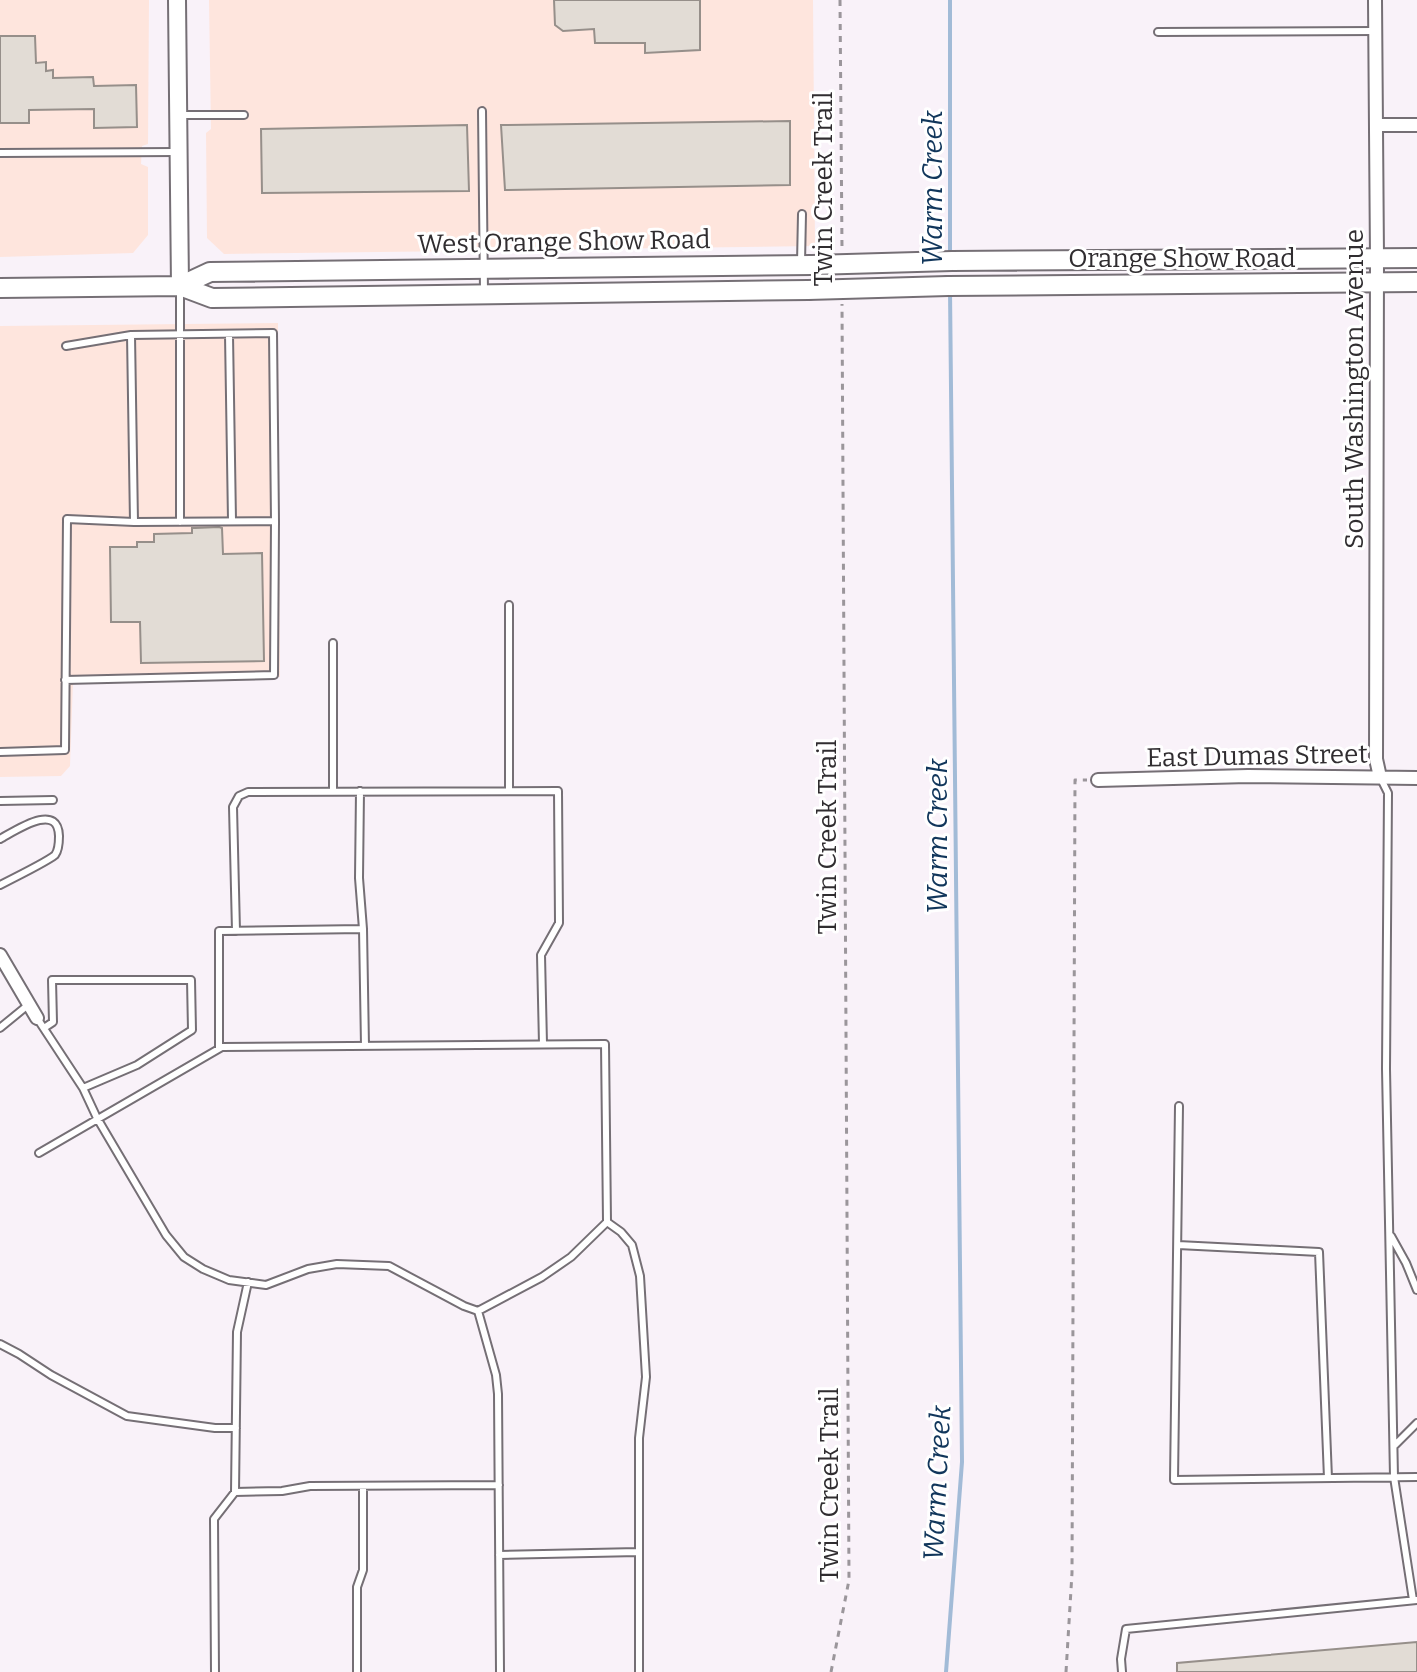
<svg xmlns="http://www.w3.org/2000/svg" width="1417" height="1672" font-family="Bitter,serif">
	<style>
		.commercial { fill: #fee5dd }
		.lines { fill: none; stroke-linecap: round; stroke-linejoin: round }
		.stream { stroke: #a2bbd7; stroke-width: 4 }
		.building { fill: #e2dcd5; stroke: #968f8a; stroke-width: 2 }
		.service-casing { stroke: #756f75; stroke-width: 10 }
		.minor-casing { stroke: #756f75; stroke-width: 16 }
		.tertiary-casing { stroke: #756f75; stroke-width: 20 }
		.secondary-casing { stroke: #756f75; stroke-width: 22 }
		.path { stroke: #9b969b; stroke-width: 3; stroke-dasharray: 6 6; stroke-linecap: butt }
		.service { stroke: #fff; stroke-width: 6 }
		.minor { stroke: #fff; stroke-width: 12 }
		.tertiary { stroke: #fff; stroke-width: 16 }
		.secondary { stroke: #fff; stroke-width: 18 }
		.secondary-bridge-casing { stroke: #756f75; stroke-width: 22; stroke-linecap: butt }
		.secondary-bridge { stroke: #fff; stroke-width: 18 }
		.labels { text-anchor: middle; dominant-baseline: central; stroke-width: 6; stroke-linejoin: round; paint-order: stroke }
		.street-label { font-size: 26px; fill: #302d30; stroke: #fff }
		.water-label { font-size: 28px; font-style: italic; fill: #11365b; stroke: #fff }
	</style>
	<rect width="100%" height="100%" fill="#f9f2f9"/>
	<!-- commercial -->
	<path class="commercial" d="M0 0H149L148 144 142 146 141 164 148 167V235L133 253 0 257Z
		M209 0H813L815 246 503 250 499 247H466L462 251 224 254 207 238 206 133 211 129Z
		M278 323 280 677 73 681 70 766 61 776 0 777V326Z"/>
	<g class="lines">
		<!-- stream -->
		<path class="stream" d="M950 258V0
			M946 1672 962 1462 950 290"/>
	</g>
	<!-- building -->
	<path class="building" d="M554 0H700V50L645 53V43H595L594 29 563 31 555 25Z
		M0 36H35L36 63 46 62V71L53 70V78L93 77 94 86 136 85 137 127 94 128V109L29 110V123H0Z
		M790 121V185L505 190 501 125Z
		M467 125 469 191 262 193 261 129Z
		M219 527 222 528 223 554 262 553 264 661 141 663 140 622H111L110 547H137V542H154V534L192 533V528H195Z
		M1417 1642V1672H1177V1663Z"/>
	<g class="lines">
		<defs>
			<path id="service" d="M1158 32 1375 31
				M482 111 484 292
				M179 115H244
				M0 153 176 152
				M801 263 802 214
				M180 289V522
				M131 335 134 522
				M229 335 232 520
				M509 605V791
				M333 643V792
				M65 680 274 675 275 521
				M0 752 65 750 67 519 134 522 275 521 273 333 131 335 66 346
				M1381 779 1388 793 1386 1069 1394 1477 1413 1600
				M360 791 359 878 363 929
				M0 801 53 800
				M0 839C15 831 58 801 59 836 59 841 58 851 55 855 49 860 10 880 0 885
				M236 931 233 807 239 796 248 792 558 791 559 923 541 955 543 1044
				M37 1018 83 1088 137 1065 192 1030 191 980H52L53 1022 44 1028
				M0 1028 28 1005
				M219 1048V931L363 929 365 1046
				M83 1088 97 1118 166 1235 184 1257 203 1269 229 1280 266 1285 308 1269 337 1264 389 1266 464 1306 478 1311 496 1375 498 1394 500 1672
				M1179 1106 1174 1480 1417 1477
				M39 1153 222 1047 605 1044 607 1222 571 1257 542 1277 478 1311
				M607 1222 621 1232 632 1245 640 1276 646 1377 639 1438V1672
				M1391 1236 1406 1263 1417 1290
				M1178 1245 1319 1252 1328 1478
				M0 1344 19 1354 51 1375 127 1416 215 1428H236
				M1394 1446 1417 1423
				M235 1492 282 1491 310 1486 499 1485
				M499 1555 638 1552
				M215 1672 214 1519 235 1492 237 1332 248 1282
				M357 1672V1587L363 1570V1486
				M1122 1672 1121 1659 1126 1629 1417 1600"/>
			<path id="minor" d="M1375 0 1377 258 1376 759 1380 777
				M1376 125H1417
				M1098 780 1248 776 1417 778
				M0 955 37 1018"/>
			<path id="tertiary" d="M177 0 180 286"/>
			<path id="secondary" d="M952 261 1417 258
				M180 286 210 272 812 265
				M948 286 1417 282
				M0 288 180 286 212 298 808 290"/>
		</defs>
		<!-- service casing -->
		<use href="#service" class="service-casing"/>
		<!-- minor casing -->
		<use href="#minor" class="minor-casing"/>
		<!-- tertiary casing -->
		<use href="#tertiary" class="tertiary-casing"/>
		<!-- secondary casing -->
		<use href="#secondary" class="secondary-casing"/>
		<!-- path -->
		<path class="path" d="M840 0 842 248
			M831 1672 849 1580 842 304
			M1066 1672 1072 1573 1075 780H1087"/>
		<!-- service -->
		<use href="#service" class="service"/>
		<!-- minor -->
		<use href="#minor" class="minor"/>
		<!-- tertiary -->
		<use href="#tertiary" class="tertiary"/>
		<!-- secondary -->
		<use href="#secondary" class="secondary"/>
		<defs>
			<path id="secondary-bridge" d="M812 265 952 261
				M808 290 948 286"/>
		</defs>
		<!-- secondary-bridge casing -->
		<use href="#secondary-bridge" class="secondary-bridge-casing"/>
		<!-- secondary-bridge -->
		<use href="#secondary-bridge" class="secondary-bridge"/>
	</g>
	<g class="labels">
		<!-- street labels -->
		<g class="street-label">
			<text transform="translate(823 189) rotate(-90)">Twin Creek Trail</text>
			<text transform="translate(564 242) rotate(-1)">West Orange Show Road</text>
			<text x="1182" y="258">Orange Show Road</text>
			<text transform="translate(1354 389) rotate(-90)">South Washington Avenue</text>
			<text transform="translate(1257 756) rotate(-1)">East Dumas Street</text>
			<text transform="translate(827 837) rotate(-90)">Twin Creek Trail</text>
			<text transform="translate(829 1485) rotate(-90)">Twin Creek Trail</text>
		</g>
		<!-- water labels -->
		<g class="water-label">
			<text transform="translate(932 188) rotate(-90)">Warm Creek</text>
			<text transform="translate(937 836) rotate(-90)">Warm Creek</text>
			<text transform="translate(937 1483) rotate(-87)">Warm Creek</text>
		</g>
	</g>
</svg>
